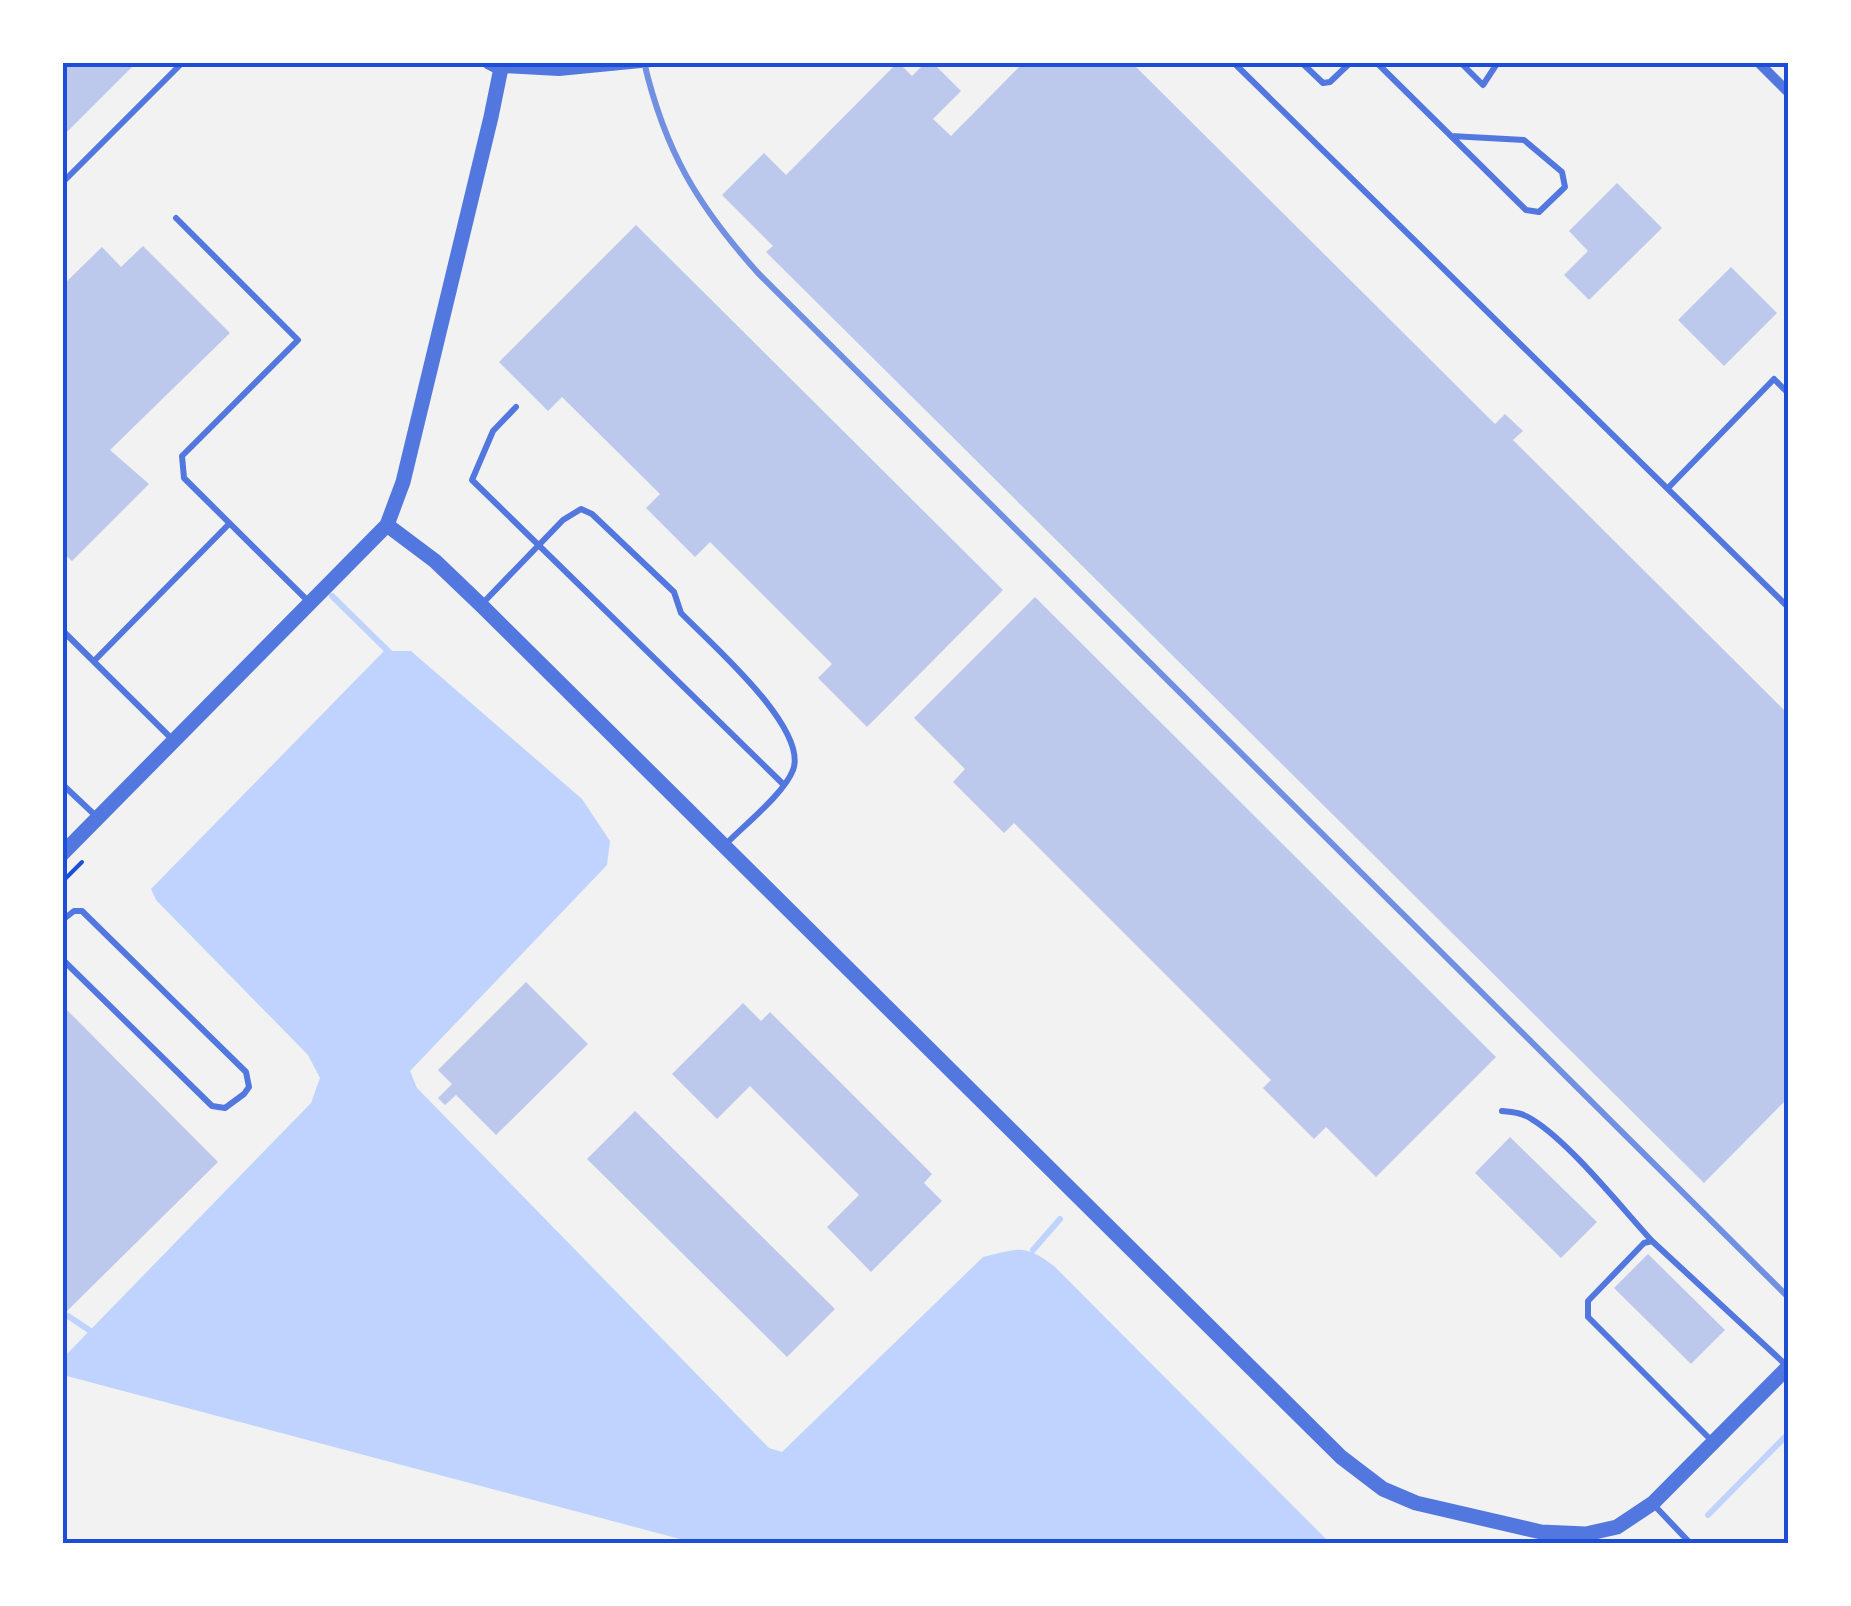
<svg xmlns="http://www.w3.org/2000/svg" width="1851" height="1606" font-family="'Space Grotesk',sans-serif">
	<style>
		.water { fill: #bfd3fe }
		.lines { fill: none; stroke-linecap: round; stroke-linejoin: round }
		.stream { stroke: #bfd3fe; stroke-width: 6 }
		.building { fill: #bdc9ec }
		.path { stroke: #1d4ed8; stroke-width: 4 }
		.service { stroke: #5277de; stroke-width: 6 }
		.minor { stroke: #5277de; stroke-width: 10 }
		.tertiary { stroke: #5277de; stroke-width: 15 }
		.rail { stroke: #7290e2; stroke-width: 6 }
		.neatline { fill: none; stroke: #1d4ed8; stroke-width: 4 }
	</style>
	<rect width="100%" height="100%" fill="#f2f2f2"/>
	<!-- water -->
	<path class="water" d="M384 651H411L582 799 610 841 607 865 410 1071 417 1088 769 1448 782 1452 983 1257C1019 1249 1023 1243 1054 1266L1330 1543H714L680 1539 63 1375 64 1357 311 1103 320 1078 308 1055 156 900 151 889Z"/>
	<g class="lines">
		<!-- stream -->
		<path class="stream" d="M332 596 389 652
			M1033 1250 1060 1219
			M68 1316 89 1330
			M1708 1515 1788 1434"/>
	</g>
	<!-- building -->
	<path class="building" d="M62 62H137L62 137Z
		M898 62 912 76 926 62H932L961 91 933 119 951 136 1024 62H1131L1495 424 1505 414 1523 431 1513 440 1788 714V1098L1704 1183 766 252 773 246 722 195 764 153 786 175Z
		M1617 183 1662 228 1589 300 1564 275 1588 251 1569 231Z
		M636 225 1003 590 867 727 818 678 832 664 710 542 695 557 646 508 660 494 562 397 548 411 499 362Z
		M143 246 230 333 110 450 149 484 72 561 62 552V286L102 247 121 267Z
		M1731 267 1777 313 1724 366 1678 320Z
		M1035 597 1496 1057 1376 1177 1326 1127 1314 1139 1263 1088 1271 1080 1014 823 1004 833 953 782 965 769 914 718Z
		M526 982 588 1044 496 1135 456 1095 445 1105 438 1098 452 1084 438 1070Z
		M743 1003 761 1021 770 1012 932 1174 924 1183 942 1201 871 1272 827 1227 859 1195 750 1086 717 1119 672 1074Z
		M62 1005 218 1162 64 1314 62 1313Z
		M635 1111 835 1309 787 1357 587 1159Z
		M1510 1137 1597 1222 1561 1258 1475 1173Z
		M1648 1254 1725 1330 1691 1364 1614 1288Z"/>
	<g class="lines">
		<!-- path -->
		<path class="path" d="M62 882 82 862"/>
		<!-- service -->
		<path class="service" d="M1233 62 1788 607
			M1301 62 1323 83 1330 82 1351 62
			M1376 62 1526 210 1539 212 1565 187 1562 172 1524 140 1451 136
			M1460 62 1483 85 1498 62
			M62 183 183 62
			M176 218 298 340 182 456 184 478 309 602
			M516 407 493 431 472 480 782 783
			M1668 488 1774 379 1788 393
			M481 605 563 520 581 509 592 514 674 592 681 613C709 642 809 728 793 770 784 794 743 826 725 845
			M62 630 173 740
			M94 661 229 524
			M62 784 97 817
			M62 959 212 1106 225 1108 244 1094 249 1087 246 1072 82 911H74L65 918
			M1502 1111C1514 1112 1523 1113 1533 1120 1570 1143 1620 1206 1652 1241
			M1712 1441 1588 1317V1301L1644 1243 1652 1241 1786 1365
			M1653 1504 1691 1544
			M1785 1544 1788 1540"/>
		<!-- minor -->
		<path class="minor" d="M1758 62 1788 92
			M501 68 559 71 651 62"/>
		<!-- tertiary -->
		<path class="tertiary" d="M387 525 435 561 481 605 1341 1457 1383 1489 1416 1503 1541 1532 1586 1534 1617 1527 1653 1503 1788 1367
			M62 854 387 525 403 482 491 117 501 68 489 62"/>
		<!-- rail -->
		<path class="rail" d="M644 62C665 151 697 205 758 273L1788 1297"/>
	</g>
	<!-- border -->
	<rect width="1851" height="1606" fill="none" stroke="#ffffff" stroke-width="130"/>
	<rect x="65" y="65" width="1721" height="1476" class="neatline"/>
</svg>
